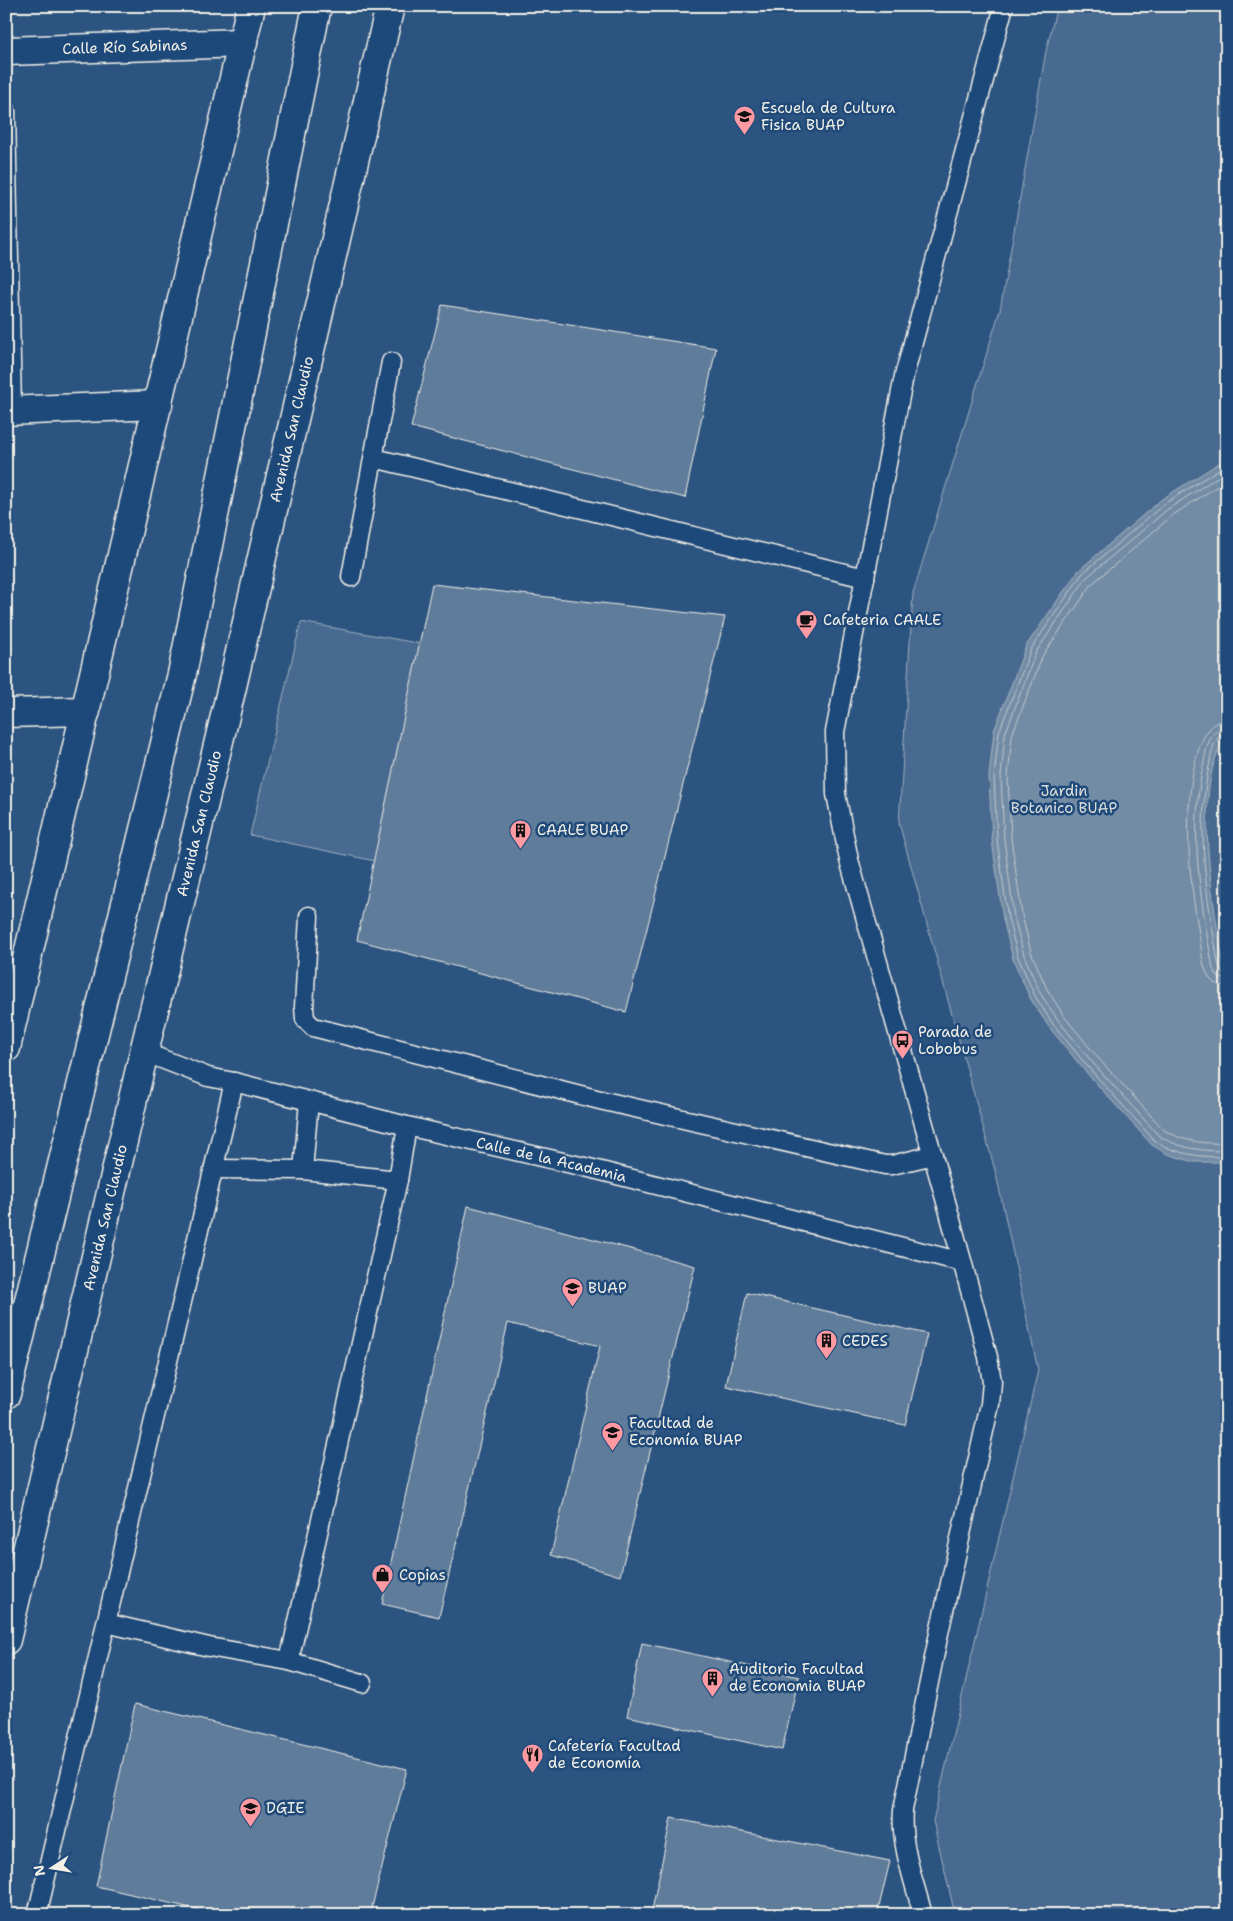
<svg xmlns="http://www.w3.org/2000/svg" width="1233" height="1921" font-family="'Shantell Sans',sans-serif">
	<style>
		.green { fill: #496b90; stroke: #9eaebc }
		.water { fill: #738ca6; stroke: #a7b4c0 }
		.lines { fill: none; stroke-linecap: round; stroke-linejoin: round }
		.shore { stroke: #c0c9ce; stroke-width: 1 }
		.building { fill: #5e7b9a; stroke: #f4f1e8 }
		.service-casing { stroke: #f4f1e8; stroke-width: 21 }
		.minor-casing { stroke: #f4f1e8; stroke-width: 31 }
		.tertiary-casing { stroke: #f4f1e8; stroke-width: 31 }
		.service { stroke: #1f4a7a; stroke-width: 18 }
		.minor { stroke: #1f4a7a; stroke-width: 28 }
		.tertiary { stroke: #1f4a7a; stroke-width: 28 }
		.labels { text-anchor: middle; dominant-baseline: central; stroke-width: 5; stroke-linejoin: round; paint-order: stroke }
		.street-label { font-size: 15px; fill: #f4f1e8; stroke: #1f4a7a }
		.poi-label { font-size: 15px; fill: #f4f1e8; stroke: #1f4a7a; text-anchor: start }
		.park-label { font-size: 15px; fill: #dadddb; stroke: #1f4a7a }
	</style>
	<rect width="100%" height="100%" fill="#2c5481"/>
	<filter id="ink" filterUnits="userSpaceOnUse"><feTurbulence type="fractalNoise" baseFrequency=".02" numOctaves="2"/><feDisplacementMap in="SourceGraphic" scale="10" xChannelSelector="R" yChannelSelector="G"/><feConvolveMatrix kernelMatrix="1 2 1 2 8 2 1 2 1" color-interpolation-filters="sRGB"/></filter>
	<g filter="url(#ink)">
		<!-- green -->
		<path class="green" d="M1057 6H1227V1915H955L933 1821 1038 1370 996 1174 899 823 913 593 1000 310 1046 51Z
			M301 622 461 651 409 868 250 835Z"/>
		<!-- water -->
		<path class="water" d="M1227 458V736C1190 783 1214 910 1224 967L1227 974V1162H1194L1167 1154 1152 1145 1084 1070 1049 1027 1030 998 1013 959 1003 919 992 840 989 776 994 731 1026 646 1078 571 1162 499Z"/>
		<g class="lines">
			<!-- shore -->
			<path class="shore" d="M1227 464 1164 504 1082 574 1031 649 999 732 994 777 997 839 1008 918 1018 957 1035 996 1053 1024 1088 1067 1155 1141C1178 1155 1200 1157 1227 1157
				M1227 471 1168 509 1086 578 1036 652 1005 734 1001 777 1004 839 1014 917 1024 955 1040 993 1058 1020 1093 1063 1159 1136C1181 1149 1202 1151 1227 1151
				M1227 480 1173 515 1092 584 1043 655 1012 735 1008 777 1011 838 1022 915 1031 952 1047 989 1064 1016 1098 1058 1164 1130C1184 1142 1204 1144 1227 1143
				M1227 719C1188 721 1187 821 1189 849 1190 877 1194 905 1199 933 1202 949 1201 972 1214 983L1227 987
				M1227 727C1210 728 1206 748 1204 762 1188 831 1201 901 1213 969L1218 977 1227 980
				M1227 733C1214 734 1212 751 1210 761 1195 830 1207 899 1219 967L1222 972 1227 974"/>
		</g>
		<!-- building -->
		<path class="building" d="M442 305 716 348 685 498 411 427Z
			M432 584 725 617 626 1012 357 940Z
			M468 1206 695 1266 620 1576 551 1555 600 1346 508 1323 439 1617 382 1604Z
			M747 1293 927 1334 905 1425 726 1386Z
			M642 1643 799 1677 782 1750 627 1716Z
			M135 1704 407 1769 370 1915H221L96 1886Z
			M671 1818 890 1861 877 1915H651Z"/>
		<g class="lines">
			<defs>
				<g id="service">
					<path d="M6 111 12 411"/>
					<path d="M374 458 865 578"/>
					<path d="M351 577 391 362"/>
					<path d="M309 916 304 1007 305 1019 313 1027 604 1101 885 1165H892L933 1155"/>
					<path id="s1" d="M144 1052 208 1077 234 1082 407 1126 589 1168 962 1262"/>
					<path d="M214 1169 303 1170 398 1180"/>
					<path d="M303 1170 309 1101"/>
					<path d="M106 1623 209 1647 289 1661 362 1683"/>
					<path d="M289 1661 398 1180 407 1126"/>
					<path d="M37 1915 234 1082"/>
					<path d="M923 1915C914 1881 900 1845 903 1810L939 1633 990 1404 992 1382 988 1357 948 1209 849 860 836 794 835 732 904 376 1004 6"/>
				</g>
				<g id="minor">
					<path id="s2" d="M6 51 243 43"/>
					<path d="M6 411 158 405"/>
					<path d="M6 713 86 711"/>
					<path d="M6 1048 251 6"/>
					<path id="s3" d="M6 1640 144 1052 231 691 390 6"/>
				</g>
				<path id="tertiary" d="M6 1394 182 674 317 6"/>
			</defs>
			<!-- service casing -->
			<use href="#service" class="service-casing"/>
			<!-- minor casing -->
			<use href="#minor" class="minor-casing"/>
			<!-- tertiary casing -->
			<use href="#tertiary" class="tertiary-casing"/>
			<!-- service -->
			<use href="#service" class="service"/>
			<!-- minor -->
			<use href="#minor" class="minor"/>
			<!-- tertiary -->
			<use href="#tertiary" class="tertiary"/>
		</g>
	</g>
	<!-- icons -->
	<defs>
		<symbol id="university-pin" viewBox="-11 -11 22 30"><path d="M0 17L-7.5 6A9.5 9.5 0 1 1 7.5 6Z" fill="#ff9aa2" stroke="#1f4a7a"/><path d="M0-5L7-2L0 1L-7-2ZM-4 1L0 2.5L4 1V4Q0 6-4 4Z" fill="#111"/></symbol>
		<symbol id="cafe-pin" viewBox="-11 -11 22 30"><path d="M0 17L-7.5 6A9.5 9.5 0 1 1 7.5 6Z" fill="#ff9aa2" stroke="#1f4a7a"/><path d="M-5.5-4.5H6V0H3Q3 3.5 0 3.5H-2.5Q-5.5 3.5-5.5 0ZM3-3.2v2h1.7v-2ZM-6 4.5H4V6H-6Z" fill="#111"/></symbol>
		<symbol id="building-pin" viewBox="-11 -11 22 30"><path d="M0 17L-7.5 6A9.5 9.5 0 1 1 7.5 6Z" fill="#ff9aa2" stroke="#1f4a7a"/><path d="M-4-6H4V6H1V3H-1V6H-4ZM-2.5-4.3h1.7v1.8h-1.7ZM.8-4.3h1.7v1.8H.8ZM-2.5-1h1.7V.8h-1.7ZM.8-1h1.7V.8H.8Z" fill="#111"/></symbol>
		<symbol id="bus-pin" viewBox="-11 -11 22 30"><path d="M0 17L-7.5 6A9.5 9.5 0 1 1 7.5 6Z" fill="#ff9aa2" stroke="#1f4a7a"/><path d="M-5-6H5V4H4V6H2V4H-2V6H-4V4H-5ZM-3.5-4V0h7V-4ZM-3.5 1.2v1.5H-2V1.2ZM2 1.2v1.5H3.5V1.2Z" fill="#111"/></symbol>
		<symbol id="school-pin" viewBox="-11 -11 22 30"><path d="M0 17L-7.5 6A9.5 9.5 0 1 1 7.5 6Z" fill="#ff9aa2" stroke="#1f4a7a"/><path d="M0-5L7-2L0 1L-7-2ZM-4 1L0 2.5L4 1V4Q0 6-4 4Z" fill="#111"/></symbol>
		<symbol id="shop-pin" viewBox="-11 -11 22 30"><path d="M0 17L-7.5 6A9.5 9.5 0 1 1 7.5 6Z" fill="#ff9aa2" stroke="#1f4a7a"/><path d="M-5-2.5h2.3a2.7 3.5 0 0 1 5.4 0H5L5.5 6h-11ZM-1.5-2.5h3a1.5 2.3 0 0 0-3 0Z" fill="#111"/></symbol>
		<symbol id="restaurant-pin" viewBox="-11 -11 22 30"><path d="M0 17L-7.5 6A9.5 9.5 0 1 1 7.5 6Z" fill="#ff9aa2" stroke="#1f4a7a"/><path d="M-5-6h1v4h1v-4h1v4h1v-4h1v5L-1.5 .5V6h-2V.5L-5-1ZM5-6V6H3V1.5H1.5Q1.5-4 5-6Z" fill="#111"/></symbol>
	</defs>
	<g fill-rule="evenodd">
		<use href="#university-pin" x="732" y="104" width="25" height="34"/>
		<use href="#cafe-pin" x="794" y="608" width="25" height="34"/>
		<use href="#building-pin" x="508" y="818" width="25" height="34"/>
		<use href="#bus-pin" x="890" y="1028" width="25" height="34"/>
		<use href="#school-pin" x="560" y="1276" width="25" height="34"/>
		<use href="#building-pin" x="814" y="1328" width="25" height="34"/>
		<use href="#university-pin" x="600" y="1420" width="25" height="34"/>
		<use href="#shop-pin" x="370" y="1562" width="25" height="34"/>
		<use href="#building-pin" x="700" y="1666" width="25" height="34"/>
		<use href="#restaurant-pin" x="520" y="1742" width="25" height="34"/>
		<use href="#university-pin" x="238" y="1796" width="25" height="34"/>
	</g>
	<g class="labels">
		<!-- street labels -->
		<g class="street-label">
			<text stroke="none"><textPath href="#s2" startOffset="119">Calle Río Sabinas</textPath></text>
			<text stroke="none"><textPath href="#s3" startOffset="1244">Avenida San Claudio</textPath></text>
			<text stroke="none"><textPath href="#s3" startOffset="839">Avenida San Claudio</textPath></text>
			<text stroke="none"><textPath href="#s1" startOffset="422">Calle de la Academia</textPath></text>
			<text stroke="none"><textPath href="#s3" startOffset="434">Avenida San Claudio</textPath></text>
		</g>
		<!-- poi labels -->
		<g class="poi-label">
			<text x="761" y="108">Escuela de Cultura<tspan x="761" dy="17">Fisica BUAP</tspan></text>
			<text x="823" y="620">Cafeteria CAALE</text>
			<text x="537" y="830">CAALE BUAP</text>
			<text x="918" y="1032">Parada de<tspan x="918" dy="17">Lobobus</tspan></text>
			<text x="588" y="1288">BUAP</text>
			<text x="842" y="1341">CEDES</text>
			<text x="629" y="1423">Facultad de<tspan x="629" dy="17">Economía BUAP</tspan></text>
			<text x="399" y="1575">Copias</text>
			<text x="729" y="1669">Auditorio Facultad<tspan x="729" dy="17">de Economia BUAP</tspan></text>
			<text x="548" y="1746">Cafetería Facultad<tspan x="548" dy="17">de Economía</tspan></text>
			<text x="266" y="1808">DGIE</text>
		</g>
		<!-- park labels -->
		<g class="park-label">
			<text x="1064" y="791">Jardin<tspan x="1064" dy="17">Botanico BUAP</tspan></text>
		</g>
	</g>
	<!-- margin -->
	<rect width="1233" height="1921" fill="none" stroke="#1f4a7a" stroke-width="25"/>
	<rect x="12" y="12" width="1208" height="1896" fill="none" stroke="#f4f1e8" stroke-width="2" filter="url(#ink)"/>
	<!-- north arrow -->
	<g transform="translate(52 1868) rotate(258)" stroke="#1f4a7a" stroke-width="4" paint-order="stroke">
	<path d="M0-4L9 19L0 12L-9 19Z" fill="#f4f1e8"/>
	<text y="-8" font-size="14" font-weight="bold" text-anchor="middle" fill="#f4f1e8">N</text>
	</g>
</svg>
